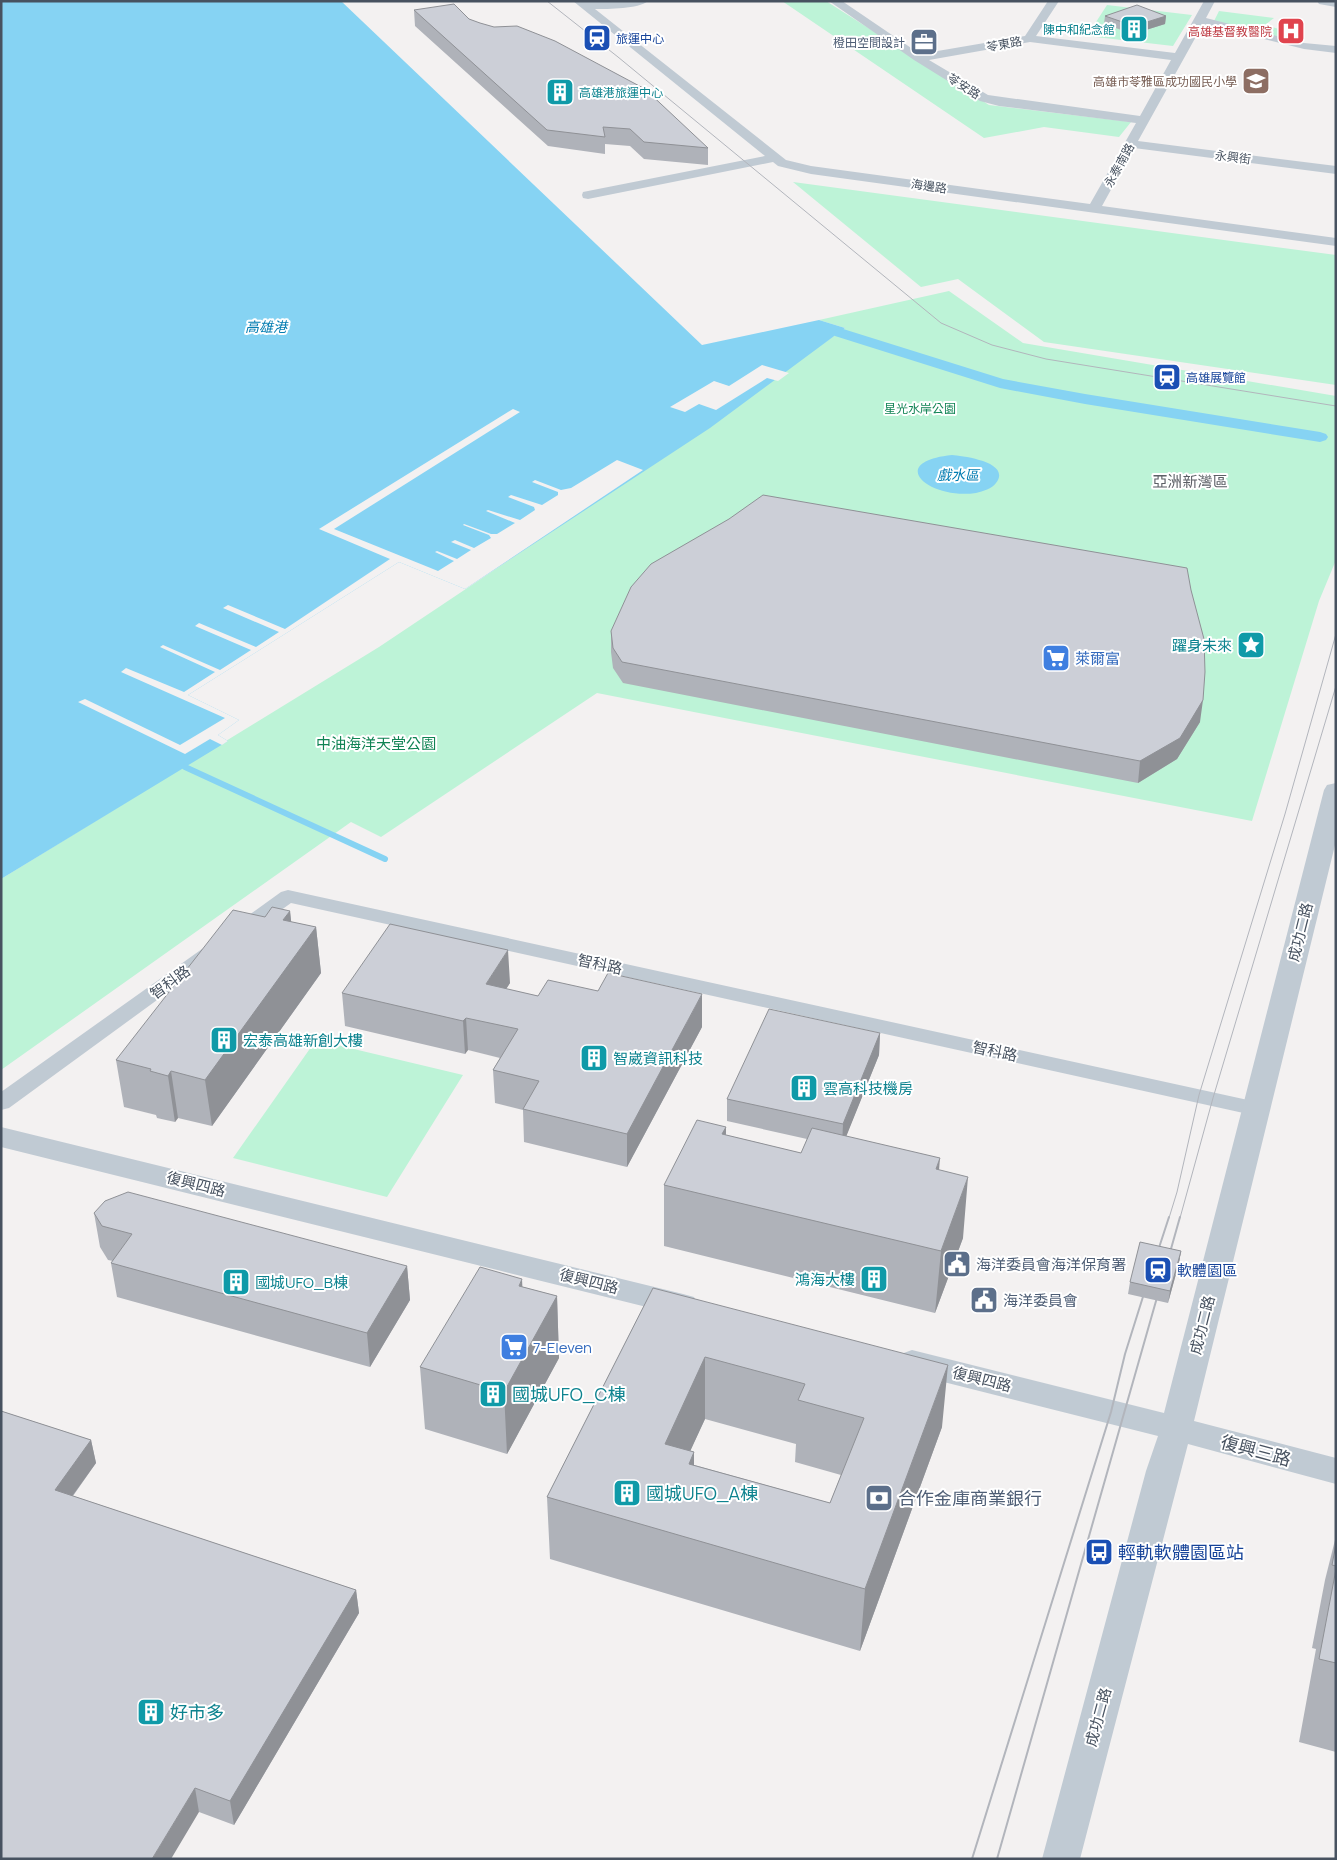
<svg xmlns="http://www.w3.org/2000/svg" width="1337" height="1860" font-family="Manrope,'Noto Sans TC',sans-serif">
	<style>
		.green { fill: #bdf3d7 }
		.water { fill: #86d3f3 }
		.pier { fill: #f3f1f1 }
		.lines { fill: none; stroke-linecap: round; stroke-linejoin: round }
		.stream { stroke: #86d3f3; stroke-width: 6 }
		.canal { fill: #86d3f3; fill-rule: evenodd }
		.minor { fill: #c0cad3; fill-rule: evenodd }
		.tertiary { fill: #c0cad3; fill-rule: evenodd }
		.tram-far1 { stroke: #b2b5bc; stroke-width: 1 }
		.tram { stroke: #b2b5bc; stroke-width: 2 }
		.wall { fill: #afb2b9; fill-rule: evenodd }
		.shaded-wall { fill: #8f9196 }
		.building { fill: #cccfd7; stroke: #8f9196; fill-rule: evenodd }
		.labels { text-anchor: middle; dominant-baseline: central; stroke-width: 4; stroke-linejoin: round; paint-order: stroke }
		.far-culture-label { font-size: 12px; fill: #0d838f; stroke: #fff; text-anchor: end }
		.far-health-label { font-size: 12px; fill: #be3a42; stroke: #fff; text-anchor: end }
		.far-transit-label { font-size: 12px; fill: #164399; stroke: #fff; text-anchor: start }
		.far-service-label { font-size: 12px; fill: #4e5e75; stroke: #fff; text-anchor: end }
		.far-street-label { font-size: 12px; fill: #475260; stroke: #fff }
		.far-education-label { font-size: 12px; fill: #785e54; stroke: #fff; text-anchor: end }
		.far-park-label { font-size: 12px; fill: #108354; stroke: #fff }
		.far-water-label { font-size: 14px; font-style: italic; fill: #027cb1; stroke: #fff }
		.far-quarter-label { font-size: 15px; fill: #5c6066; stroke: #fff }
		.culture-label { font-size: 15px; fill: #0d838f; stroke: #fff; text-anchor: start }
		.shop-label { font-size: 15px; fill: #366cbe; stroke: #fff; text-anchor: start }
		.park-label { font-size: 15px; fill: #108354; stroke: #fff }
		.street-label { font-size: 15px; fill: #475260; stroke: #fff }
		.service-label { font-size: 15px; fill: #4e5e75; stroke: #fff; text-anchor: start }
		.transit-label { font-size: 15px; fill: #164399; stroke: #fff; text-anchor: start }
		.near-culture-label { font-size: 18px; fill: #0d838f; stroke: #fff; text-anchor: start }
		.near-street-label { font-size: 18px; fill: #475260; stroke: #fff }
		.near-service-label { font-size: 18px; fill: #4e5e75; stroke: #fff; text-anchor: start }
		.near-transit-label { font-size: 18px; fill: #164399; stroke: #fff; text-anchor: start }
	</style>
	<rect width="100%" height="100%" fill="#f3f1f1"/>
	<!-- green -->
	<path class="green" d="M782 1H826L989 105 1131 122 1119 137 1044 127 984 138Z
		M1107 5 1192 15 1173 46 1087 36Z
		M1219 11 1274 18 1265 25 1279 29 1278 37 1214 21Z
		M793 182 1336 255V385L1044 342 958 279 921 287Z
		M949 291 1023 343 1336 396V560L1319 601 1252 821 597 693 381 837 351 822 1 1070V879L379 647 653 464 845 328 819 320Z
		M316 1040 463 1075 387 1197 233 1158Z"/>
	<!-- water -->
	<path class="water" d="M1 1H341L702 345 819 320 845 328 710 428 465 589 399 562 188 695 239 720 218 735 228 741 1 879Z
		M952 455C963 456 1012 462 996 483 992 489 983 491 976 493 929 500 885 462 952 455Z"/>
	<!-- pier -->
	<path class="pier" d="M762 365 789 373 778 381 767 378 716 410 699 404 685 412 670 407 714 381 729 386Z
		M513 409 520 412 334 529 438 571 454 561 435 552 437 551 457 559 471 550 451 542 455 540 474 548 491 538 489 535 463 525 464 524 491 534H497L515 523 486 511 488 510 520 520 535 510 534 507 508 497 511 495 542 505 558 495V492L532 482 535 480 561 490 571 488 617 460 643 470 465 589 399 562 188 695 239 720 218 735 228 741 222 745 210 739 185 754 78 702 85 699 180 745 225 718 121 672 126 668 184 692 215 672 160 647 163 645 220 670 251 650 195 626 199 623 256 647 279 632 223 608 228 605 285 629 390 559 319 529Z"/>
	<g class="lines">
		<!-- stream -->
		<path class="stream" d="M185 767 385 859"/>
		<!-- canal -->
		<path class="canal" d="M840 328 1003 379 1085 394 1320 432 1326 434 1328 437 1326 440 1320 442 1085 404 1000 388 835 336 832 333 835 330Z"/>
		<!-- minor -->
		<path class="minor" d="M573 1H648C638 9 609 9 595 9L786 160 811 166 1090 204 1136 123 999 106 980 101 914 60 829 1H842L920 54 1025 36 1048 1H1059L1036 36 1175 53 1204 1H1215L1206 18 1304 43 1336 46V53L1304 49 1203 24 1138 141 1336 166V174L1134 148 1102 206 1336 238V246L811 174 778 166 773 162 588 199 583 198 582 195 583 192 588 191 765 156ZM1030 42 1171 60 1140 116 988 95 929 60Z
			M288 890 1257 1102 1265 1104 1268 1109 1265 1114 1257 1116 291 903 245 936 238 938 231 936 228 932 231 928 281 892Z
			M209 947 216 949 219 953 216 957 9 1108 1 1110V1092L202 949Z"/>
		<!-- tertiary -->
		<path class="tertiary" d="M1317 1H1336V7L1319 4Z
			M1336 783V841L1194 1421 1336 1458V1484L1188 1444 1080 1859H1042L1146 1471 1158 1436 912 1374 901 1370 896 1362 901 1354 912 1350 1164 1413 1324 790 1327 785Z
			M1 1127 683 1294 694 1297 698 1305 694 1313 683 1316 1 1147Z"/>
		<!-- tram-far1 -->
		<path class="tram-far1" d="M547 1 618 57 941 323 992 345 1046 359 1336 406
			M1169 1218 1177 1192 1199 1095 1285 814 1336 634
			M1180 1218 1213 1098 1336 686"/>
		<!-- tram -->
		<path class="tram" d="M1155 1260 1169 1217
			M1167 1263 1180 1217
			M972 1859 1111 1412 1125 1354 1147 1284
			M997 1859 1160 1287"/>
	</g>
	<!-- wall -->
	<path class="wall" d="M414 10 469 19 708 148V165L644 159 630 146 605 144V154L548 146 415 26Z
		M1105 16H1166L1165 24 1133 34 1104 24Z
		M611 631 1200 722 1177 759 1138 783 623 683 613 668 611 652Z
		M290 911 291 922 316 927 321 973 212 1126 178 1118 175 1122 157 1118 156 1115 124 1107 116 1060 265 917Z
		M510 983 506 989 538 996 702 1027 627 1167 524 1142 523 1110 495 1103 493 1070 500 1058 468 1050 465 1054 345 1026 342 993Z
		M880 1033 879 1055 846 1136 939 1170 963 1238 935 1313 664 1246V1185L726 1127V1135L801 1153 807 1139 727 1121V1099Z
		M94 1213 407 1266 410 1300 370 1367 117 1297 111 1263 113 1261 108 1260 100 1247Z
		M1181 1251 1179 1263 1168 1303 1128 1294 1130 1282Z
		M523 1287 557 1296 559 1358 507 1454 425 1429 420 1367Z
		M653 1288 942 1427 860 1651 550 1559 547 1497ZM705 1419 796 1444 795 1462 841 1475 830 1503 694 1465V1452L690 1451Z
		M1 1411 91 1440 96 1463 73 1496 356 1590 359 1613 234 1825 199 1812Z
		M1336 1536V1752L1299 1742 1316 1649 1312 1648 1325 1580Z"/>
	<!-- shaded-wall -->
	<path class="shaded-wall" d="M1166 16 1165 24 1133 34 1134 26Z
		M1203 700 1200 722 1177 759 1138 783 1140 761Z
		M290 911 295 956 316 927 321 973 212 1126 205 1080 283 920Z
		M508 950 510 983 488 1017 486 984Z
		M702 994V1027L627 1167V1134Z
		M466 1018 468 1050 465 1054 463 1021Z
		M880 1033 879 1055 842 1147 843 1124Z
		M171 1071 178 1118 175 1122 168 1076Z
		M726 1127 725 1188 722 1134Z
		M940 1158 935 1219 936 1169Z
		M968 1177 963 1238 935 1313 941 1251Z
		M1181 1251 1179 1263 1168 1303 1170 1291Z
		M407 1266 410 1300 370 1367 367 1333Z
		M522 1279 525 1340 519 1286Z
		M557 1296 559 1358 507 1454 504 1392Z
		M705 1357V1419L665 1506V1444Z
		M948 1365 942 1427 860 1651 865 1589Z
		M91 1440 96 1463 60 1513 55 1490Z
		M694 1452V1514L689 1464Z
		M356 1590 359 1613 234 1825 230 1801Z
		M195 1788 199 1812 171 1859H152Z"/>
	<!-- building -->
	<path class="building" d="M454 4 469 19 480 23 494 27 517 26 555 41 645 89 708 148 644 142 630 129 603 127 605 137 547 130 414 10Z
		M1137 5 1166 16 1134 26 1105 16Z
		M763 495 1187 568 1191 590 1204 639 1205 672 1203 700 1180 738 1140 761 622 662 613 648 611 631 631 587 651 564 729 519Z
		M272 907 290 911 283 920 316 927 205 1080 171 1071 168 1076 150 1071 151 1069 116 1060 233 910 265 917Z
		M390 924 508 950 486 984 538 996 548 980 598 991 608 973 702 994 627 1134 523 1109 539 1081 493 1070 518 1029 466 1018 463 1021 342 993Z
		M769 1009 880 1033 843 1124 727 1099Z
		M697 1120 726 1127 722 1134 801 1153 812 1128 940 1158 936 1169 968 1177 941 1251 664 1185Z
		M128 1192 407 1266 367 1333 111 1263 132 1234 102 1226 94 1213 105 1201Z
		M1140 1242 1181 1251 1170 1291 1130 1282Z
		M480 1267 522 1279 519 1286 557 1296 504 1392 420 1367Z
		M653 1288 948 1365 865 1589 547 1497ZM705 1357 805 1384 798 1400 864 1418 830 1503 689 1464 694 1452 665 1444Z
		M1 1411 91 1440 55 1490 356 1590 230 1801 195 1788 152 1859H1Z
		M1336 1544V1566L1332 1565Z
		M1336 1569V1663L1319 1659Z"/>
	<!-- icons -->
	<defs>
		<symbol id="building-square" viewBox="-11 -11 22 22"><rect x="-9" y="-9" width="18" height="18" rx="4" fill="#0f9aa8" stroke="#fff"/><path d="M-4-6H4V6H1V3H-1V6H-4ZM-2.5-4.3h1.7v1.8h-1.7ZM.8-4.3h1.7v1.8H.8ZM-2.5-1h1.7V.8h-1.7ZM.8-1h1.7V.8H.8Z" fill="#fff"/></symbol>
		<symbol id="hospital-square" viewBox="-11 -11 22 22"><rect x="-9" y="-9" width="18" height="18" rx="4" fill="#e0444e" stroke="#fff"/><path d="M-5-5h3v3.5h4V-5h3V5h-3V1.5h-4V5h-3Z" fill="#fff"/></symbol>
		<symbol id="station-square" viewBox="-11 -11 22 22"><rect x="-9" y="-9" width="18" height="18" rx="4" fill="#1a4fb4" stroke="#fff"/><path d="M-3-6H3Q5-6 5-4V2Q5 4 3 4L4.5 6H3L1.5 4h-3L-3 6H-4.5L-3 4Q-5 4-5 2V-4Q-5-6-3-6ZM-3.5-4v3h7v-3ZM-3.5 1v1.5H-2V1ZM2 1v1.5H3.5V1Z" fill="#fff"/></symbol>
		<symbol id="office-square" viewBox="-11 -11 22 22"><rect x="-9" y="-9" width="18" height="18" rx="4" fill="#5c6f8a" stroke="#fff"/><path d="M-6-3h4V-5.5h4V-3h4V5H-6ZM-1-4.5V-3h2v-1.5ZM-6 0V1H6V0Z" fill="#fff"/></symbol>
		<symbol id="school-square" viewBox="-11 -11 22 22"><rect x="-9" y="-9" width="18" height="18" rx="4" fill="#8d6e63" stroke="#fff"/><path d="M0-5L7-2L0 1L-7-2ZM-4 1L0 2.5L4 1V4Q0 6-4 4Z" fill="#fff"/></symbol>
		<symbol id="sight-square" viewBox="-11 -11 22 22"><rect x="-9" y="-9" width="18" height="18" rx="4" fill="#0f9aa8" stroke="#fff"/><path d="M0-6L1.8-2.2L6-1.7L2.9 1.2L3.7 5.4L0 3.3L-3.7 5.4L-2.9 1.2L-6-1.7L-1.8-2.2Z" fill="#fff"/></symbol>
		<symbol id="supermarket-square" viewBox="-11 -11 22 22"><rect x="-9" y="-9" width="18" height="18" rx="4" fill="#3f7fe0" stroke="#fff"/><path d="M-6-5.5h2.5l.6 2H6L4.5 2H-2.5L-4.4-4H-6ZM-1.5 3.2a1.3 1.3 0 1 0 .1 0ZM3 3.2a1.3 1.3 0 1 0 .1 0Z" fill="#fff"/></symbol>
		<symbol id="civic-square" viewBox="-11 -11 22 22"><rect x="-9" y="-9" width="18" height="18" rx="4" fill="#5c6f8a" stroke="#fff"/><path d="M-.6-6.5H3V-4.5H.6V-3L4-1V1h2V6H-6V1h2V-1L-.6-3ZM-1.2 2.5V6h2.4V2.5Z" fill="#fff"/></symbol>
		<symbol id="bank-square" viewBox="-11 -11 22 22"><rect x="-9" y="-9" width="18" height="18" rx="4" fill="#5c6f8a" stroke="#fff"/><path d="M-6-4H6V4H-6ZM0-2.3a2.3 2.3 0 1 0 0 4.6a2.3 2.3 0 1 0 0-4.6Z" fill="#fff"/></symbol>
		<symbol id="bus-square" viewBox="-11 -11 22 22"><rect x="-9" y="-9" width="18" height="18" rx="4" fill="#1a4fb4" stroke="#fff"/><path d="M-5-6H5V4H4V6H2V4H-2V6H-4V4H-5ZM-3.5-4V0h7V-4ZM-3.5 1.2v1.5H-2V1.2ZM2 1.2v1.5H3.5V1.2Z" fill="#fff"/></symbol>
	</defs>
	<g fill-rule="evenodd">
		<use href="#building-square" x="1118" y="13" width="32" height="32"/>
		<use href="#hospital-square" x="1275" y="15" width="32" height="32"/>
		<use href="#station-square" x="581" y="22" width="32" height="32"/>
		<use href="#office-square" x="908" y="26" width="32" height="32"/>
		<use href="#school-square" x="1240" y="65" width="32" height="32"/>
		<use href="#building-square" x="544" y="76" width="32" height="32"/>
		<use href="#station-square" x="1151" y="361" width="32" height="32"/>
		<use href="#sight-square" x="1235" y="629" width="32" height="32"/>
		<use href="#supermarket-square" x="1040" y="642" width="32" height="32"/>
		<use href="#building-square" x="208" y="1024" width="32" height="32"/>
		<use href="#building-square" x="578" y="1042" width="32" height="32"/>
		<use href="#building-square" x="788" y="1072" width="32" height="32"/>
		<use href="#civic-square" x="941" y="1248" width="32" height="32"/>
		<use href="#station-square" x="1142" y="1254" width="32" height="32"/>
		<use href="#building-square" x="858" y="1263" width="32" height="32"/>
		<use href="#building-square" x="220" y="1266" width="32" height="32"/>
		<use href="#civic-square" x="968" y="1284" width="32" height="32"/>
		<use href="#supermarket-square" x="498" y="1331" width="32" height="32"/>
		<use href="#building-square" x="477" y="1378" width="32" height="32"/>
		<use href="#building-square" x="611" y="1477" width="32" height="32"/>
		<use href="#bank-square" x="863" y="1482" width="32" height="32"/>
		<use href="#bus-square" x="1083" y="1536" width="32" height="32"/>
		<use href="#building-square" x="135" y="1696" width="32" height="32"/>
	</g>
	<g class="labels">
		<!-- far-culture labels -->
		<g class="far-culture-label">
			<text x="1115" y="29">陳中和紀念館</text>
			<text x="579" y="92" text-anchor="start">高雄港旅運中心</text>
		</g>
		<!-- far-health labels -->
		<g class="far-health-label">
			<text x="1272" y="31">高雄基督教醫院</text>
		</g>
		<!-- far-transit labels -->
		<g class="far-transit-label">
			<text x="616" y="38">旅運中心</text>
			<text x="1186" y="377">高雄展覽館</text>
		</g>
		<!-- far-service labels -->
		<g class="far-service-label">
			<text x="905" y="42">橙田空間設計</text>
		</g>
		<!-- far-street labels -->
		<g class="far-street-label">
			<text transform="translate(1004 44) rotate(-11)">苓東路</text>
			<text transform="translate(964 86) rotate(32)">苓安路</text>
			<text transform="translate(1233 157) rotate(7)">永興街</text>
			<text transform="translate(1119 165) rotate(-61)">永泰南路</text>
			<text transform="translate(929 186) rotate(8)">海邊路</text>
		</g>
		<!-- far-education labels -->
		<g class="far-education-label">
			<text x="1237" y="81">高雄市苓雅區成功國民小學</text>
		</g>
		<!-- far-park labels -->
		<g class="far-park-label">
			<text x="920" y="408">星光水岸公園</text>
		</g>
		<!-- far-water labels -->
		<g class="far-water-label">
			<text x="266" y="326">高雄港</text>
			<text x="958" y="474">戲水區</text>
		</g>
		<!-- far-quarter labels -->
		<g class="far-quarter-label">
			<text x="1190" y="481">亞洲新灣區</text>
		</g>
		<!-- culture labels -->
		<g class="culture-label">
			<text x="1232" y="645" text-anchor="end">躍身未來</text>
			<text x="243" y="1040">宏泰高雄新創大樓</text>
			<text x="613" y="1058">智崴資訊科技</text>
			<text x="823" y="1088">雲高科技機房</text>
			<text x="855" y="1279" text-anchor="end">鴻海大樓</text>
			<text x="255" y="1282">國城UFO_B棟</text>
		</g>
		<!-- shop labels -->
		<g class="shop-label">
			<text x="1075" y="658">萊爾富</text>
			<text x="533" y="1347">7-Eleven</text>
		</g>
		<!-- park labels -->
		<g class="park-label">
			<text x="376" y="743">中油海洋天堂公園</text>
		</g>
		<!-- street labels -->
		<g class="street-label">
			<text transform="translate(1300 932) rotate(-76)">成功二路</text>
			<text transform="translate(600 964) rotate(12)">智科路</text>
			<text transform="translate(170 982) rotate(-36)">智科路</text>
			<text transform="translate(995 1051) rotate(12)">智科路</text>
			<text transform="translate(196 1184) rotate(14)">復興四路</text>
			<text transform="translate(589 1281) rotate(14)">復興四路</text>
			<text transform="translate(1202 1325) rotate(-76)">成功二路</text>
			<text transform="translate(982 1379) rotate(14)">復興四路</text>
			<text transform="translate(1098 1717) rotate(-75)">成功二路</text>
		</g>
		<!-- service labels -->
		<g class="service-label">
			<text x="976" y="1264">海洋委員會海洋保育署</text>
			<text x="1003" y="1300">海洋委員會</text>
		</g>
		<!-- transit labels -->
		<g class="transit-label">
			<text x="1177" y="1270">軟體園區</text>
		</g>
		<!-- near-culture labels -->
		<g class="near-culture-label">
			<text x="512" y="1394">國城UFO_C棟</text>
			<text x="646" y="1493">國城UFO_A棟</text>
			<text x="170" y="1712">好市多</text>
		</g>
		<!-- near-street labels -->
		<g class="near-street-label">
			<text transform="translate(1256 1450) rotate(15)">復興三路</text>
		</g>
		<!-- near-service labels -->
		<g class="near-service-label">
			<text x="898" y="1498">合作金庫商業銀行</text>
		</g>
		<!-- near-transit labels -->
		<g class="near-transit-label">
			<text x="1118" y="1552">輕軌軟體園區站</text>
		</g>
	</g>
	<!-- border -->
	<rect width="1337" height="1860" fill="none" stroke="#475260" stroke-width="5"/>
</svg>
